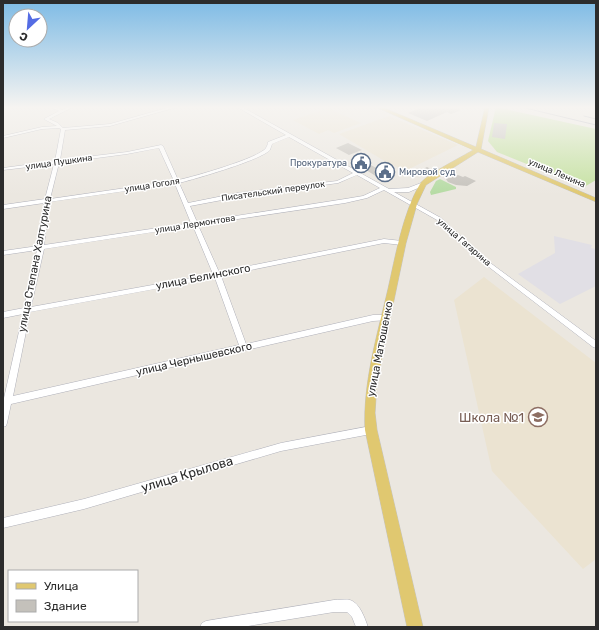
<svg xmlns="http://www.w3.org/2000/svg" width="599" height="630" font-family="Rubik,sans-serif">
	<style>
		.industrial { fill: #e1dfe5 }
		.education { fill: #ebe3d1 }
		.green { fill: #b5dba3 }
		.pitch { fill: #c4e1a0 }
		.building { fill: #c4c1bb }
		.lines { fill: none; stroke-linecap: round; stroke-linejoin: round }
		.minor-casing { stroke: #b0b1ba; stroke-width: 1 }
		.major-casing { stroke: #c4c4c4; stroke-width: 1 }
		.minor { fill: #fff; fill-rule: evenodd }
		.major { fill: #e0c870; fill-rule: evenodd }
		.rail { stroke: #a3a5b3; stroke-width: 1 }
		.labels { text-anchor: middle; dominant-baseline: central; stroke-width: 3; stroke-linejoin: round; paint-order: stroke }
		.far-street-label { font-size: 9px; fill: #2c2c2c; stroke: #fff }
		.far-service-label { font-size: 9px; fill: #4e5e75; stroke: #fff; text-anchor: end }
		.street-label { font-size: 11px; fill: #2c2c2c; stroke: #fff }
		.near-education-label { font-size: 13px; fill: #785e54; stroke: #fff; text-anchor: end }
		.near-street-label { font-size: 13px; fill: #2c2c2c; stroke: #fff }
	</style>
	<rect width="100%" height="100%" fill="#ebe7e0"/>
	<!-- industrial -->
	<path class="industrial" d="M554 236 592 245 591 248 596 249V286L560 304 518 274 555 253Z"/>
	<!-- education -->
	<path class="education" d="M328 108 361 123 334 133 328 130 319 134 293 120Z
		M389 116 458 145 405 171 388 163 339 134Z
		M484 277 596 363V559L583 569 492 471 454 300Z"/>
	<!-- green -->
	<path class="green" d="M440 179 456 187V189L431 195 430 192 436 181Z"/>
	<!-- pitch -->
	<path class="pitch" d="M496 107 596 129V180L584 187 497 152 488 141Z"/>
	<!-- building -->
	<path class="building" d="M423 107H459L457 108 461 110 451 114 447 112 427 121 408 113Z
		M494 123 507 124 505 139 492 137Z
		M348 143 362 150 349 155 336 148Z
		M356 157 380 170 388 167 394 170 379 178 350 160Z
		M427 167 433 170 424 175H421L415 173Z
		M458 175 463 177 465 176 476 181 467 186 456 185 448 182 446 179Z"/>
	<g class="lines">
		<defs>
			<path id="minor" d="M50 107H56L62 110 68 107H73L49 119 58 123 63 128 110 124 170 107H177L110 126 65 130 60 160 127 152 161 145 163 146 178 180C193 177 259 158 266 148 267 146 268 144 268 142L286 135 237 107H242L389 189 408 188 421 183H425V185L409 192H394L441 218 489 262 596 341V348L593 347 485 264 437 220 384 190 367 198 345 203 198 225 219 272 384 239 402 241 405 243 402 245 384 243 221 276 246 344 373 315H386L390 318 388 320 373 321 11 404 7 423 6 426 3 427V398H4L23 314 3 318V312L24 308 37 250 3 255V251L38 246 44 203 3 209V205L45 199 54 164 3 170V168L55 161 61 129 59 128 42 129 3 138V136L42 127 57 126 44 119 59 111ZM289 137 353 173 337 181 238 193 188 203 179 183C195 179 261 160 270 150 270 149 272 145 272 144ZM159 148 174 181 50 199 59 163 127 154ZM357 175 380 188 363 196 345 199 197 222 190 206 238 197 338 183ZM175 184 191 223 44 245 49 202ZM193 226 213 274 31 307 44 249ZM215 278 239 345 13 396 30 312Z
				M371 426 374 427 375 430 374 433 371 434 281 451 84 509 3 528V518L84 499 281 443Z
				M334 600C339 600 345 599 350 600 360 603 365 619 368 627H356L352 617 347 612H334L242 627H200L202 623 206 621Z"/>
			<path id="major" d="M376 107H382L476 147 485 107H489L481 149 596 198V202L594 201 478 152 426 185 417 204 406 243 377 381 375 413 377 430 423 627H407L365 430C363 382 377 336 388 289 395 258 403 212 420 184 425 175 462 157 473 150Z"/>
		</defs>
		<!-- minor casing -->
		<use href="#minor" class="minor-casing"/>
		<!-- major casing -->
		<use href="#major" class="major-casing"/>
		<!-- minor -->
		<use href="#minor" class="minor"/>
		<!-- major -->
		<use href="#major" class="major"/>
		<!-- rail -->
		<path class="rail" d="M521 107 596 125
			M584 116 596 119"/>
	</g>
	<!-- sky -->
	<linearGradient id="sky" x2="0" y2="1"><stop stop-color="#7ebbe5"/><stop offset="0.55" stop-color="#f6f4f1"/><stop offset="1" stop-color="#f6f4f1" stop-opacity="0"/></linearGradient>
	<rect width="599" height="195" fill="url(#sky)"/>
	<!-- icons -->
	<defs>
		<symbol id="civic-ring" viewBox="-11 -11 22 22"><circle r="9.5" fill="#fff" stroke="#5c6f8a" stroke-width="1.5"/><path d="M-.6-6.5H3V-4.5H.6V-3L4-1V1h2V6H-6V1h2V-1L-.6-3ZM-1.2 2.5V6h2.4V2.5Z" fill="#5c6f8a"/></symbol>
		<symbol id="school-ring" viewBox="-11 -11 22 22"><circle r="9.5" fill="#fff" stroke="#8d6e63" stroke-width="1.5"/><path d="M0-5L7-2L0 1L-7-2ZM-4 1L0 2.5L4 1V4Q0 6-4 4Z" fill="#8d6e63"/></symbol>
	</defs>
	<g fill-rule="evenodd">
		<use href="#civic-ring" x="350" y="152" width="22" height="22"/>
		<use href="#civic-ring" x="374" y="161" width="22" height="22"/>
		<use href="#school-ring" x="527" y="406" width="22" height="22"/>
	</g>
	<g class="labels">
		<!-- far-street labels -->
		<g class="far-street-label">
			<text transform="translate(59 162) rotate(-8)">улица Пушкина</text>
			<text transform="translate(557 173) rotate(23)">улица Ленина</text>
			<text transform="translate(152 185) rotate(-9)">улица Гоголя</text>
			<text transform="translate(273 191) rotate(-8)">Писательский переулок</text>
			<text transform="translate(195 224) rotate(-9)">улица Лермонтова</text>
			<text transform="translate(464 242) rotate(41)">улица Гагарина</text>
		</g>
		<!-- far-service labels -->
		<g class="far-service-label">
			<text x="347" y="163">Прокуратура</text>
			<text x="399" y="172" text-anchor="start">Мировой суд</text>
		</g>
		<!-- street labels -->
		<g class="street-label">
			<text transform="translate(35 264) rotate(-79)">улица Степана Халтурина</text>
			<text transform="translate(203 277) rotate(-11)">улица Белинского</text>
			<text transform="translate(380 349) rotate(-79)">улица Матюшенко</text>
			<text transform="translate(194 359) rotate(-13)">улица Чернышевского</text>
		</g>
		<!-- near-education labels -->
		<g class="near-education-label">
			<text x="524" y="417">Школа №1</text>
		</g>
		<!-- near-street labels -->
		<g class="near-street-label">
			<text transform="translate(187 474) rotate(-17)">улица Крылова</text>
		</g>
	</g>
	<!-- border -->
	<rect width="599" height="630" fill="none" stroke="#2c2c2c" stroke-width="8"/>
	<!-- legend -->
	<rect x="8" y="570" width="130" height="52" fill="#ffffff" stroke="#ababab"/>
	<rect x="16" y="583" width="20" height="6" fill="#e0c870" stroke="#ababab"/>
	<text x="44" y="590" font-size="12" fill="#2c2c2c">Улица</text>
	<rect x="16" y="600" width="20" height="12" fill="#c4c1bb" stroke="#ababab"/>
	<text x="44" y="610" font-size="12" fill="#2c2c2c">Здание</text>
	<!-- north arrow -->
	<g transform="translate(28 28) rotate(206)"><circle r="19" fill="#ffffff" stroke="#ababab"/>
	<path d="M0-3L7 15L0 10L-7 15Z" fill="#546ce4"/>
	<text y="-6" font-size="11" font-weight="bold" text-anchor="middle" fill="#2c2c2c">С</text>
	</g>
</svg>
